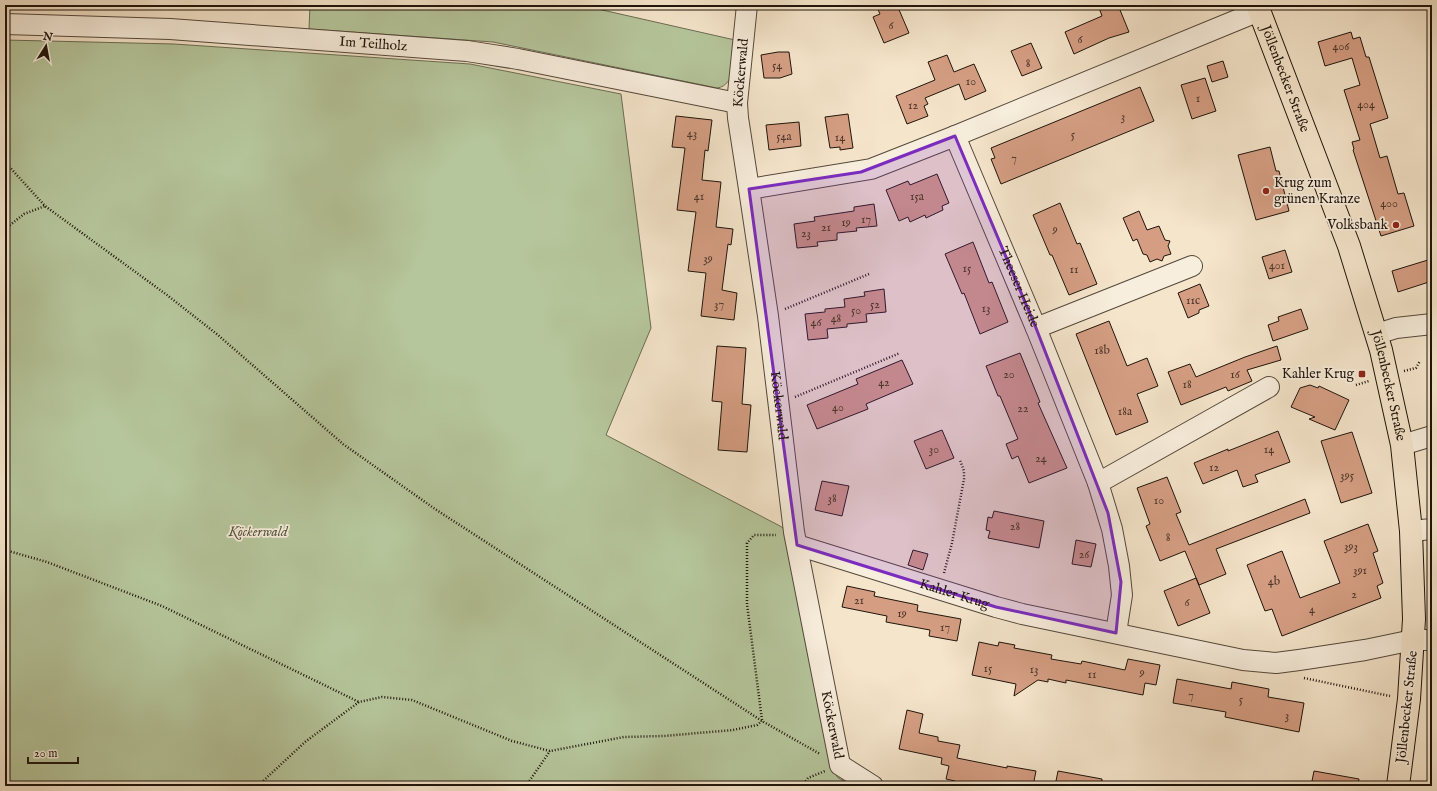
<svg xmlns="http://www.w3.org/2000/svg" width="1437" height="791" font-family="'IM FELL English',serif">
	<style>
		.green { fill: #b6c69c; stroke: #6a6d54 }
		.building { fill: #d59e83; stroke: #1e140b }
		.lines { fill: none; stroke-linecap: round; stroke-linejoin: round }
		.minor-casing { stroke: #54483b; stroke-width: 22 }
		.major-casing { stroke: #1e140b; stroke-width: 24 }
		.path { stroke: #1e140b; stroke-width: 2.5; stroke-dasharray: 1 2; stroke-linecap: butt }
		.minor { stroke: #f8eedd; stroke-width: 20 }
		.major { stroke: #f5e5cb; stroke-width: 22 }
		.marked { fill: #7b2cbf; fill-opacity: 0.2; stroke: #7b2cbf; stroke-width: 3; stroke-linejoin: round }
		.poi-dot { fill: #8f2418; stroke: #f8eedd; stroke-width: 1.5 }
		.labels { text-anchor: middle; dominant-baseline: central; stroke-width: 3.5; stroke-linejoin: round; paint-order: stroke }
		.number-label { font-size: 12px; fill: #4c3629 }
		.street-label { font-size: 14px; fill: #1e140b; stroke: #f8eedd }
		.poi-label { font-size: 14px; fill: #1e140b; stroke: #f8eedd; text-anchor: end }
		.park-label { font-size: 14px; font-style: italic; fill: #53523e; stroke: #f8eedd }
	</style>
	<rect width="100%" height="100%" fill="#f5e5cb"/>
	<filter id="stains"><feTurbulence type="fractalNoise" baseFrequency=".005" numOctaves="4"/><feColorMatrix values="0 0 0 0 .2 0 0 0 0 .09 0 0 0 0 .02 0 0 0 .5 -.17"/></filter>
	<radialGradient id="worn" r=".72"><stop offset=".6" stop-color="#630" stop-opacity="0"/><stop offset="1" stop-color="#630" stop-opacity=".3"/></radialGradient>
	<!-- green -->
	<path class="green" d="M310 5H589V7L735 40C734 55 736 86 717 88L493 42 309 29Z
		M5 40 174 44 470 64 621 94 651 328 606 435 780 526 795 536 837 777 852 786H5Z"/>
	<!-- building -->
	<path class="building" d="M876 5H897L909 33 884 43 873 17 880 14Z
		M1098 5H1118L1129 32 1109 38 1074 54 1065 32 1102 16Z
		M1351 32 1353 39 1360 37 1366 57H1369L1388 118 1370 124 1380 158 1387 156 1398 194 1404 193 1414 226 1381 236 1353 150 1354 149 1352 142 1360 140 1344 90 1360 85 1352 58 1325 66 1318 42Z
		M1031 43 1042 68 1022 76 1011 51Z
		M778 52H789L792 74 780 78H764L761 55Z
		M947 55 954 72 974 64 986 91 965 100 959 84 925 98 928 104 924 106 928 116 907 124 896 96 935 80 928 62Z
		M1223 61 1228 77 1212 82 1207 66Z
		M1205 78 1216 111 1192 119 1181 85Z
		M1140 87 1154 121 1001 184 991 159 995 158 991 148Z
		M848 114 853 148 840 150V147L830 148 825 117Z
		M676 116 712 120 708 151 705 150 702 180 721 182 716 227 733 229 731 245 728 244 722 290 737 293 734 320 701 316 706 273 688 271 696 212 677 210 685 148 672 147Z
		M799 122 801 146 769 150 766 125Z
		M1270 147 1276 171H1279L1289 211 1256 220 1238 155Z
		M937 174 949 203 942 206 943 210 926 218 925 215 910 222 908 217 899 221 886 190 908 181 910 185Z
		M1060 203 1077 244 1080 243 1097 284 1069 295 1052 255H1050L1033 215Z
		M874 204 877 226 856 228 857 231 837 233V240L817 242 818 246 797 248 794 224 815 221 814 217 854 211V207Z
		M1139 211 1147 230 1159 226 1165 240 1170 241 1168 246 1171 254 1164 256 1162 261 1157 259 1150 262 1147 255 1143 254 1137 239 1133 241 1123 218Z
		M973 242 989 283 992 282 1008 322 980 334 964 293 962 294 945 254Z
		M1285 250 1292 272 1269 279 1262 257Z
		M1428 260 1432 273V281L1398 292 1392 271Z
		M1200 284 1209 306 1199 310V313L1188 318 1178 293Z
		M884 289 886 312 866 314 867 322 847 324V327L827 329 828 338 808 340 805 314 825 312V309L845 307 844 299 865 296 864 292Z
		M1301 309 1308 329 1273 341 1268 325 1279 321 1278 317Z
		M1109 321 1127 366 1147 358 1158 386 1137 394 1148 422 1116 435 1076 334Z
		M717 346 746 348 742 404 751 405 747 452 718 450 722 402 712 401Z
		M1277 346 1281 360 1247 370 1252 381 1228 391 1226 387 1181 405 1168 372 1190 364 1196 377 1245 357Z
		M1020 353 1040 402 1038 403 1067 468 1029 483 1018 456 1012 459 1006 444 1018 439 1000 396H998L986 366Z
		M902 360 913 384 866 404 868 409 817 429 807 405 858 384 856 379Z
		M1310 385 1318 388 1319 386 1349 400 1335 430 1309 419 1315 417 1291 407 1300 388Z
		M942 430 954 458 926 469 914 441Z
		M1278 431 1290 462 1255 475 1258 482 1243 487 1237 470 1203 484 1194 463 1228 449V451Z
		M1352 432 1372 493 1341 503 1321 441Z
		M1167 477 1181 512 1176 514 1189 545 1305 499 1310 513 1216 549 1226 574 1199 585 1185 551 1160 561 1146 526 1150 524 1137 488Z
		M822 481 849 486 842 516 815 510Z
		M994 511 1044 521 1039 548 988 538 990 531 986 530 988 517 992 518Z
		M1368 524 1378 551 1373 553 1383 583 1377 586 1381 598 1282 636 1272 609 1265 611 1247 565 1282 551 1300 598 1340 583 1324 541Z
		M1076 540 1096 544 1091 567 1072 564Z
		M913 550 928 554 923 570 908 565Z
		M1196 578 1210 613 1178 626 1164 591Z
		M847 586 875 592 874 596 918 605 917 611 961 619 957 641 929 636 930 630 886 622 887 616 842 607Z
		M979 642 998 646 999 642 1015 645 1014 648 1052 655 1051 659 1081 664 1082 661 1125 670 1128 659 1160 665 1156 685 1145 683 1143 695 1066 680V683L1048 679V682L1038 680 1014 696 1016 684 972 675Z
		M1177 679 1231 689 1232 682 1269 689 1268 697 1304 703 1299 732 1225 717 1226 712 1173 703Z
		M907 710 923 714 919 733 938 737V741L960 745 957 758 1007 768V766L1036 771 1033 786H955V781L946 779 949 766 941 764 942 758 899 749Z
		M1058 771 1102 779V786H1055Z
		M1314 771 1359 779 1358 786H1311Z"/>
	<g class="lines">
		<defs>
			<g id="minor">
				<path id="s1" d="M747 5 737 103 738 118 749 189 768 316 794 532 840 765 873 786"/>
				<path id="s2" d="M5 24 170 29 467 51 518 59 737 103"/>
				<path id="s3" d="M955 136 1036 328 1192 266"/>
				<path d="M749 189 871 169 955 136 1259 11"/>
				<path d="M1036 328 1098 483 1112 529 1119 566 1122 595 1116 633"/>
				<path d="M1377 334 1396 328 1432 324"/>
				<path d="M1402 445 1432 436"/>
				<path d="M1098 483 1269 387"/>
				<path d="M1411 531 1432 529"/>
				<path id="s4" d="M797 545 996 607 1022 614 1243 660 1276 663 1299 660 1365 650 1413 640H1432"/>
			</g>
			<g id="major">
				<path id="s5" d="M1257 5 1349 246 1381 350 1402 445 1411 531 1414 619 1409 699 1398 786"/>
			</g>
		</defs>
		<!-- minor casing -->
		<use href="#minor" class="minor-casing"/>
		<!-- major casing -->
		<use href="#major" class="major-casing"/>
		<!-- path -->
		<path class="path" d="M5 162 45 206 167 295 218 335 343 444 435 509 762 721 820 754
			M5 229 24 214 45 206
			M785 309 869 274
			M1404 371 1416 368 1420 361
			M1356 385 1369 381
			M795 397 900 353
			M5 550 47 562 162 606 359 702
			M944 573 952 543 964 479V471L960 460
			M1304 678 1390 696
			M762 720 747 604V543L754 535H776
			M256 786 262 782 305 742 359 702 382 697 412 700 512 741 550 751 624 737 664 736 733 730 757 725 762 721
			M526 786 550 751
			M802 786 808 778 825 771"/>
		<!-- minor -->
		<use href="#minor" class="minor"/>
		<!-- major -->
		<use href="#major" class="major"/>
	</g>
	<!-- marked area -->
	<path class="marked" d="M955 136 1036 328 1108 513 1121 582 1116 633 996 607 797 545 749 189 861 172Z"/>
	<!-- markers -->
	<g class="poi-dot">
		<circle cx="1266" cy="191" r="4"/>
		<circle cx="1396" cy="225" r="4"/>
		<rect x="1358" y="370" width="8" height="8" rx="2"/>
	</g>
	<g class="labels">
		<!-- number labels -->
		<g class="number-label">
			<text x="891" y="25">6</text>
			<text x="1080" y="39">6</text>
			<text x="1341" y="46">406</text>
			<text x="1028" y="63">8</text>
			<text x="777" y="65">54</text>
			<text x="971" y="81">10</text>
			<text x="1198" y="98">1</text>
			<text x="1366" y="104">404</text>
			<text x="913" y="105">12</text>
			<text x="1123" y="116">3</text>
			<text x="692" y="133">43</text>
			<text x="1073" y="134">5</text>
			<text x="784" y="136">54a</text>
			<text x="840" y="137">14</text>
			<text x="1014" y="158">7</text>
			<text x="699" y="196">41</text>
			<text x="917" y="196">15a</text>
			<text x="1389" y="203">400</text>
			<text x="866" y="219">17</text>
			<text x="846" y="222">19</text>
			<text x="826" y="227">21</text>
			<text x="1055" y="229">9</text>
			<text x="806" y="233">23</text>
			<text x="708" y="258">39</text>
			<text x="1277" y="265">401</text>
			<text x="967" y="268">15</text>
			<text x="1074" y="269">11</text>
			<text x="1193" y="300">11c</text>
			<text x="719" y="304">37</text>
			<text x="875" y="304">52</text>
			<text x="986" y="308">13</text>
			<text x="856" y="310">50</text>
			<text x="836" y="318">48</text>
			<text x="816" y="322">46</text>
			<text x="1102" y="350">18b</text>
			<text x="1009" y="374">20</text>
			<text x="1235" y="374">16</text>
			<text x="884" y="382">42</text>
			<text x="1187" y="384">18</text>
			<text x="838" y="407">40</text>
			<text x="1023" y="408">22</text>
			<text x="1125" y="411">18a</text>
			<text x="934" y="449">30</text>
			<text x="1269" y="449">14</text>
			<text x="1041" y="458">24</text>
			<text x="1214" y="467">12</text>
			<text x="1347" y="475">395</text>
			<text x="832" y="498">38</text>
			<text x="1159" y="500">10</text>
			<text x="1015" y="526">28</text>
			<text x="1168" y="537">8</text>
			<text x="1351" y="546">393</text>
			<text x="1084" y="554">26</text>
			<text x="1360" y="570">391</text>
			<text x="1274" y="581">4b</text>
			<text x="1354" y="594">2</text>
			<text x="859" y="600">21</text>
			<text x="1187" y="602">6</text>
			<text x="1312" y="609">4</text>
			<text x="902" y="613">19</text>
			<text x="945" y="627">17</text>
			<text x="988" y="668">15</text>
			<text x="1034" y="669">13</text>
			<text x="1142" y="672">9</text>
			<text x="1092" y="674">11</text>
			<text x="1191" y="695">7</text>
			<text x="1241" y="699">5</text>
			<text x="1287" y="715">3</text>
		</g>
		<!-- street labels -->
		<g class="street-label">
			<text stroke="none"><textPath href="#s2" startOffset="369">Im Teilholz</textPath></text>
			<text transform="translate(741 73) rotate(-85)">Köckerwald</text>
			<text stroke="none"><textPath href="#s5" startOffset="79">Jöllenbecker Straße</textPath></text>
			<text stroke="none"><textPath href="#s3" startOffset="164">Theeser Heide</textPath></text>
			<text stroke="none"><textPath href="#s5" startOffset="403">Jöllenbecker Straße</textPath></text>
			<text stroke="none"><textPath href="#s1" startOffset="404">Köckerwald</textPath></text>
			<text stroke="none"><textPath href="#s4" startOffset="165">Kahler Krug</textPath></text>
			<text transform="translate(1407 707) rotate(-84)">Jöllenbecker Straße</text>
			<text stroke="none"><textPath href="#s1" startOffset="728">Köckerwald</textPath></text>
		</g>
		<!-- poi labels -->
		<g class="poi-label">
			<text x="1274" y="183" text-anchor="start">Krug zum<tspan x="1274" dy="16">grünen Kranze</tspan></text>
			<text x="1388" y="225">Volksbank</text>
			<text x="1354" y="374">Kahler Krug</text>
		</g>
		<!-- park labels -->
		<g class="park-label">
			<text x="258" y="532">Köckerwald</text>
		</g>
	</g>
	<!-- margin -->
	<rect width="1437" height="791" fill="none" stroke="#f5e5cb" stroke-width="20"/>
	<rect x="6" y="6" width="1425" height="779" fill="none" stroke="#1e140b" stroke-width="2"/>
	<rect x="10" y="10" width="1417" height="771" fill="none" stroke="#1e140b"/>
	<!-- north arrow -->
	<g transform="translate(46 46) rotate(11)" stroke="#f8eedd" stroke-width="3" paint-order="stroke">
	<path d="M0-3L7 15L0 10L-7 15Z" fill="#1e140b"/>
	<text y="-6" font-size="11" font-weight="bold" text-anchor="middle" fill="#1e140b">N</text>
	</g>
	<!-- scale -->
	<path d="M28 757v6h50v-6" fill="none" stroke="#1e140b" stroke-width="2"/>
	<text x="34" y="757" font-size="12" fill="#1e140b" stroke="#f8eedd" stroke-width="3" paint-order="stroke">20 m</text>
	<rect width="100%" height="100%" filter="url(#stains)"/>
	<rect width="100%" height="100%" fill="url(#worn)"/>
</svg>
